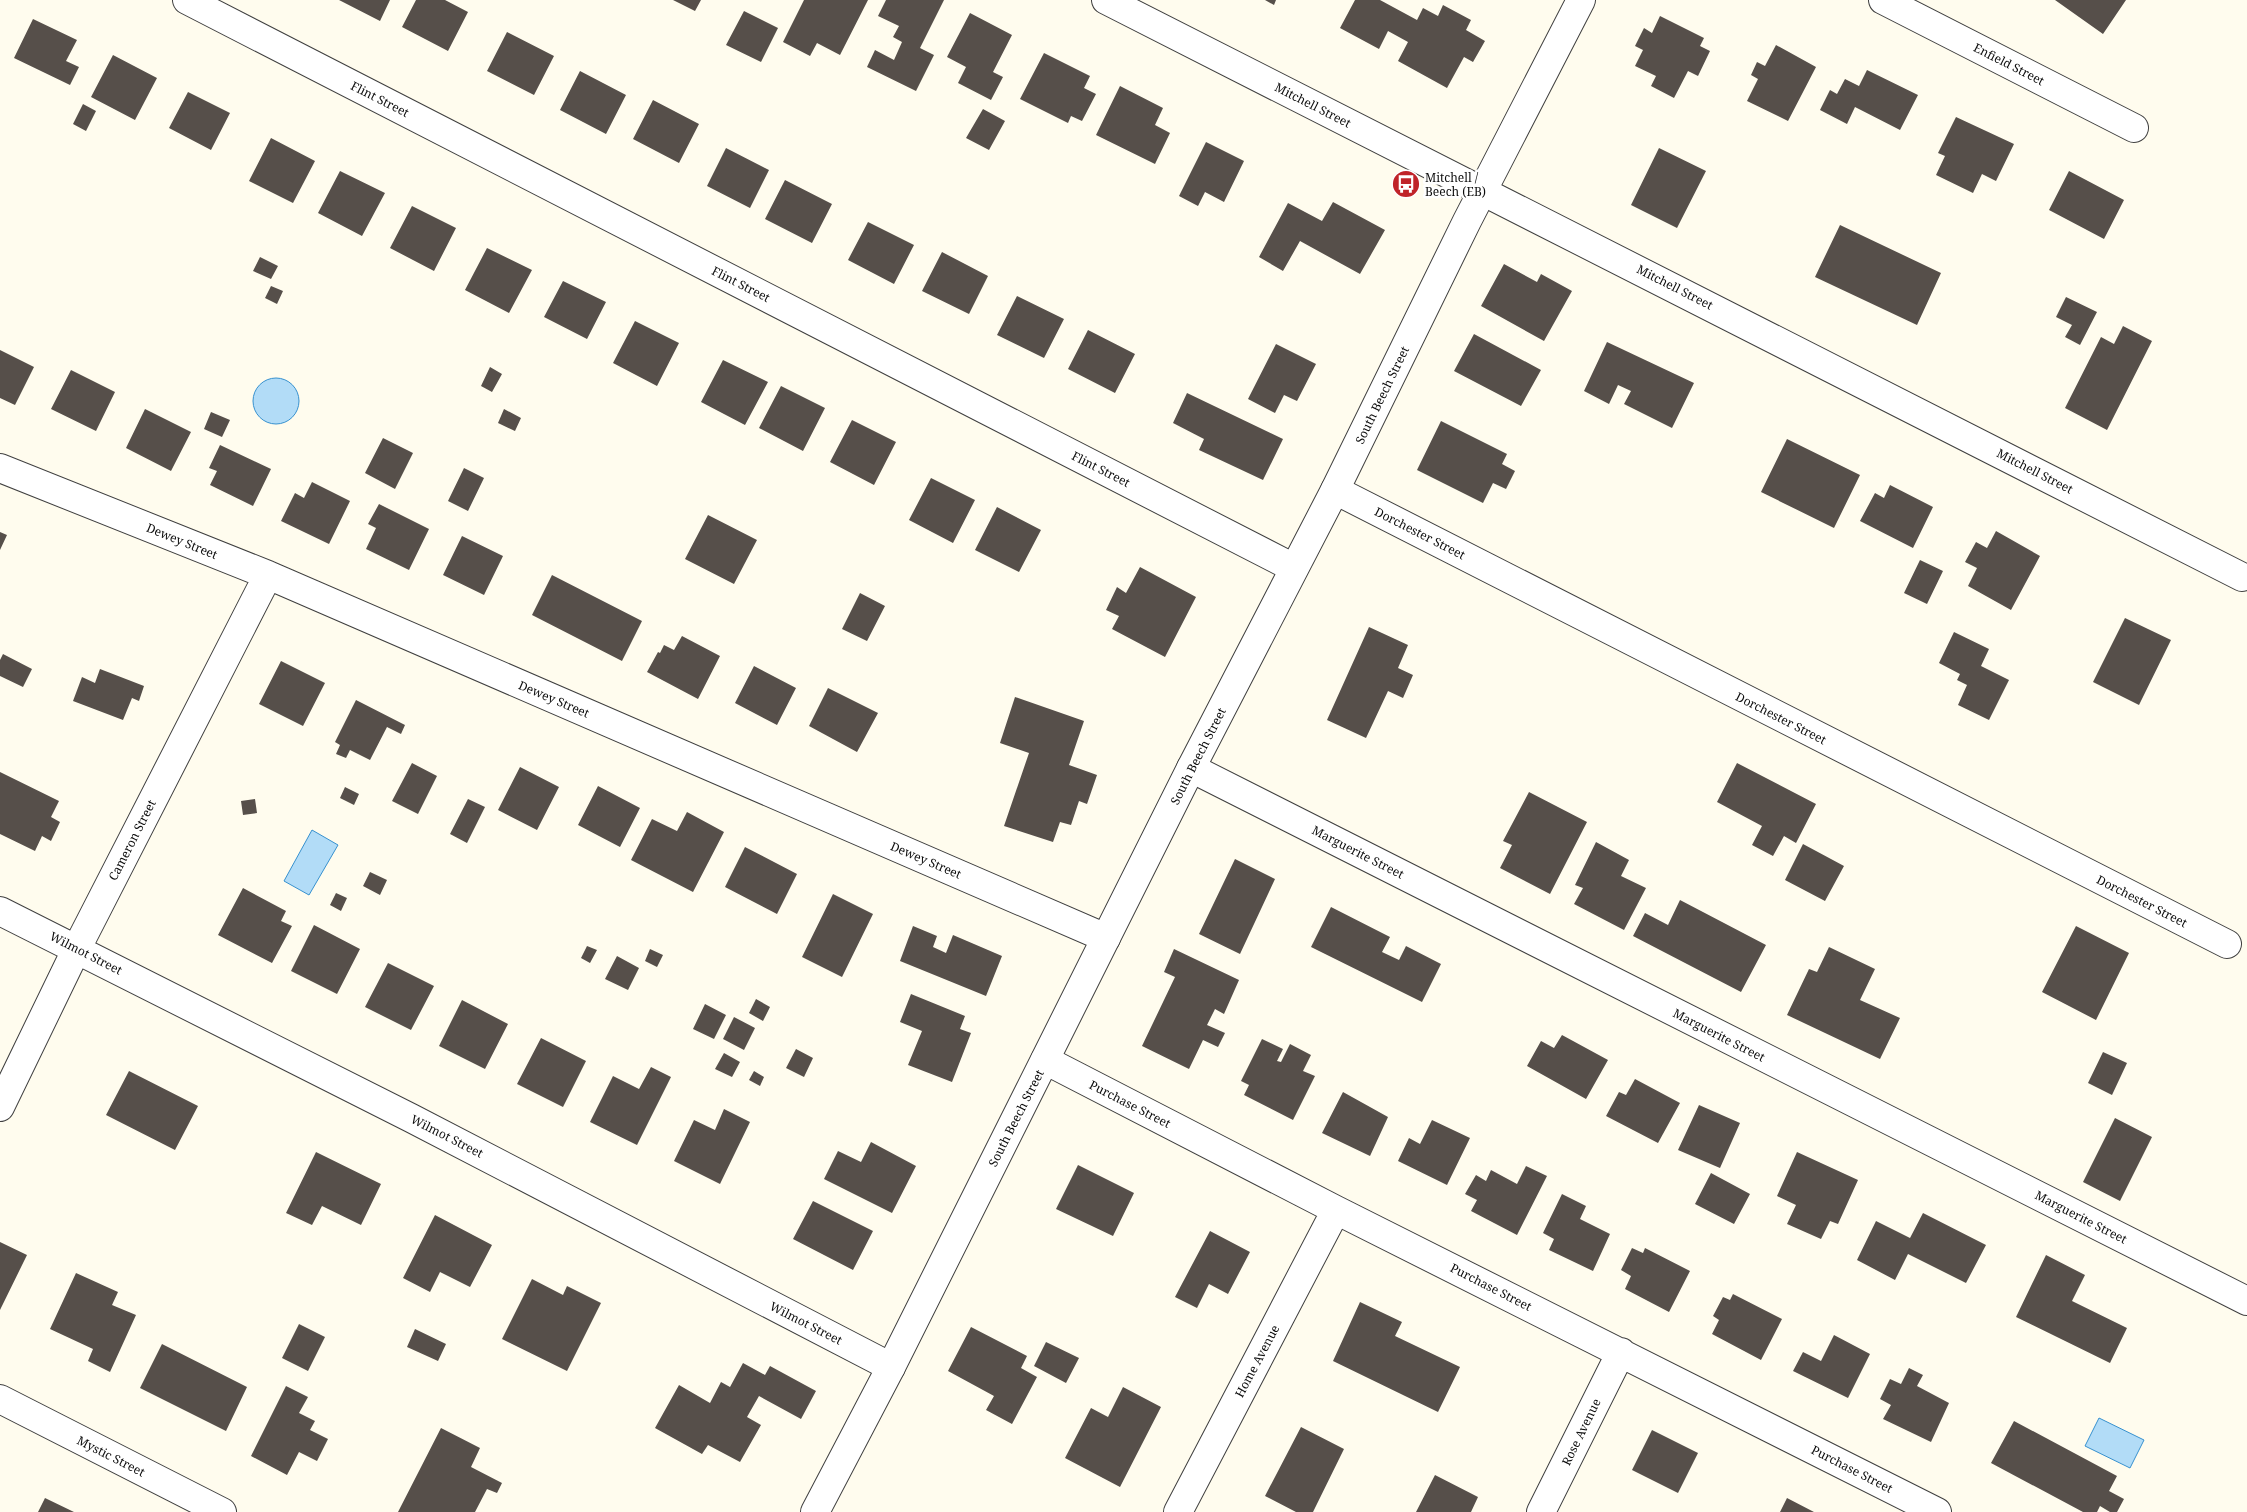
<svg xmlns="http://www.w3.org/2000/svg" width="2247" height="1512" font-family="'Noto Serif',serif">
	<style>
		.water { fill: #b2dcf7; stroke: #3791cf }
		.building { fill: #564f4a }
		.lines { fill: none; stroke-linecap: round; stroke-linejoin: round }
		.minor-casing { stroke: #404040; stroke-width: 30 }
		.tertiary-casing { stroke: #404040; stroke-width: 30 }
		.minor { stroke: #fff; stroke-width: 28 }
		.tertiary { stroke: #fff; stroke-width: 28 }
		.labels { text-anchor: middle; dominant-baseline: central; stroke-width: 5; stroke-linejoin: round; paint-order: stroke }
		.street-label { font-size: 12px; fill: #0d0d0d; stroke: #fff }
		.poi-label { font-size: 12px; fill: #0d0d0d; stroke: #fff; text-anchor: start }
	</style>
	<rect width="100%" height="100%" fill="#fffcee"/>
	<!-- water -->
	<path class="water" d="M253 401a23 23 0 1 1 46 0a23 23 0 1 1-46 0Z
		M312 830 338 845 309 895 284 881Z
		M2099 1418 2144 1440 2130 1468 2085 1446Z"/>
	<!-- building -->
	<path class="building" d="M339 0H390L380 21Z
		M416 0H445L468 12 448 51 402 27Z
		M673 0H701L695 11Z
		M804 0H868L840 55 817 43 810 56 783 42Z
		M886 0H944L920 48 934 55 916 91 867 67 875 50 894 60 902 42 893 37 899 26 878 16Z
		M1265 0H1276L1274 5Z
		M1355 0H1380L1417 20 1423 8 1438 16 1443 5 1471 20 1466 30 1485 41 1473 62 1464 57 1447 88 1398 61 1408 42 1388 31 1379 49 1340 28Z
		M2055 0H2126L2103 34Z
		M744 11 778 28 761 62 726 45Z
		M970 13 1012 35 993 72 1003 77 991 100 958 83 966 67 947 57Z
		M1660 16 1704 38 1700 46 1710 51 1698 76 1688 71 1674 98 1651 86 1656 76 1635 66 1643 50 1635 46 1644 28 1652 33Z
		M33 19 77 40 66 61 79 67 70 85 14 58Z
		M507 32 554 56 534 95 487 71Z
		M1776 45 1816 67 1788 121 1747 101 1758 79 1751 75 1757 62 1765 66Z
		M1044 53 1090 76 1084 88 1096 94 1082 121 1071 116 1068 123 1020 99Z
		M113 55 157 78 135 120 91 97Z
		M1867 70 1918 95 1900 130 1855 107 1847 124 1820 110 1830 90 1837 94 1845 79 1859 86Z
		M580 71 626 95 606 134 560 110Z
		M1120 86 1163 108 1155 125 1170 133 1155 164 1096 135Z
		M188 92 230 113 211 150 169 128Z
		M653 100 699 124 679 163 633 139Z
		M83 104 96 111 86 131 73 124Z
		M983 109 1005 121 989 150 966 138Z
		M1956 117 2014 144 1996 181 1982 174 1973 193 1936 175 1945 156 1938 153Z
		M271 138 315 161 293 203 249 181Z
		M1206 142 1244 161 1224 202 1205 192 1198 206 1179 196Z
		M726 148 769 170 750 208 707 186Z
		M1659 148 1706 171 1677 228 1631 205Z
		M340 171 385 193 362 236 318 213Z
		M2069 171 2124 200 2104 239 2049 210Z
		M785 180 832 204 812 243 765 219Z
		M1333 202 1385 230 1360 274 1300 241 1283 271 1259 257 1288 203 1322 221Z
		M412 206 456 228 434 271 390 248Z
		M868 222 914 245 894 284 848 260Z
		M1840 225 1941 273 1917 325 1815 277Z
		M487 248 532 270 509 313 465 290Z
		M942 252 988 276 969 314 922 291Z
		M260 257 278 266 271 279 253 271Z
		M1504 264 1537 282 1541 274 1572 291 1544 341 1481 306Z
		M563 281 606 302 587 339 544 317Z
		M271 286 283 291 277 304 265 298Z
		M1017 296 1064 319 1044 358 997 335Z
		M2066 297 2097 312 2080 345 2065 337 2072 325 2056 317Z
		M635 321 679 343 657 386 613 363Z
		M2123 326 2152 341 2107 430 2065 408 2101 337 2114 344Z
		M1088 330 1135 354 1115 393 1068 369Z
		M1474 334 1541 370 1521 406 1454 371Z
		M1607 342 1694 383 1672 428 1624 404 1631 391 1618 385 1609 404 1584 391Z
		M1276 344 1316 364 1297 401 1284 395 1275 413 1248 399Z
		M0 350 34 367 15 405 0 398Z
		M723 360 768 382 745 425 701 402Z
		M490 367 502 374 492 392 481 386Z
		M71 370 115 392 96 431 51 409Z
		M781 386 825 408 803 451 759 428Z
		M1187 393 1283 439 1263 480 1199 450 1204 439 1173 423Z
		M145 409 191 432 171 471 126 448Z
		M504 409 521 418 515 431 498 423Z
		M211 412 230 420 222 437 204 429Z
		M852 420 896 442 874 485 830 462Z
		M1441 421 1507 454 1502 464 1515 471 1506 489 1493 483 1483 503 1417 470Z
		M383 438 413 453 395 489 365 473Z
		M1787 439 1860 475 1834 528 1761 492Z
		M220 445 271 469 253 506 210 485 217 471 209 468Z
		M464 468 484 478 468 511 448 501Z
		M931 478 975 500 953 543 909 520Z
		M312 482 350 501 329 544 281 521 295 493 304 498Z
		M1890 485 1933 507 1913 548 1860 521 1875 493 1884 498Z
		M379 504 429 529 409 570 366 549 376 528 368 524Z
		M997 507 1041 530 1019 572 975 550Z
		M708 515 757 540 734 584 685 559Z
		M1996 531 2040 556 2011 610 1968 586 1977 568 1965 562 1976 542 1987 548Z
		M0 532 7 535 0 550Z
		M462 536 503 556 484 595 443 575Z
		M1920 560 1943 571 1927 604 1904 593Z
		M1140 567 1196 597 1165 657 1112 629 1119 616 1106 610 1117 587 1126 593Z
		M552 575 642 621 622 661 532 615Z
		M860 593 885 606 867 641 842 629Z
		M2125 618 2171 640 2139 705 2093 682Z
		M1369 627 1408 645 1398 668 1413 675 1403 698 1388 691 1366 738 1327 720Z
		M1954 632 1989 649 1981 666 2009 680 1989 720 1958 705 1967 685 1957 680 1960 674 1939 663Z
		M682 636 720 656 698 699 647 672 658 652 660 653 664 645 674 650Z
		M3 654 32 669 23 687 0 676V660Z
		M281 661 325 683 303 726 259 704Z
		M754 666 796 688 777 725 735 703Z
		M100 669 144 686 139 701 132 698 123 720 73 701 82 677 95 683Z
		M828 688 878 713 857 752 809 726Z
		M1015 697 1084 721 1069 765 1097 775 1087 804 1079 801 1071 825 1060 822 1053 842 1004 826 1029 753 1000 743Z
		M356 700 405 725 401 734 387 727 370 760 350 750 346 758 336 754 340 745 335 742Z
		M412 763 437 776 418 814 392 801Z
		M1737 763 1816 804 1796 843 1784 836 1773 856 1752 845 1762 826 1717 802Z
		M520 767 559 787 537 830 498 810Z
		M0 772 59 801 51 817 60 822 51 841 42 836 35 851 0 834Z
		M598 786 640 808 620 847 578 825Z
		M345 787 359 794 354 805 340 798Z
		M1529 792 1587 822 1550 894 1500 868 1512 845 1503 841Z
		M255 799 257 813 243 815 241 801Z
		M468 799 485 807 467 843 450 834Z
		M687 812 724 832 693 892 631 860 652 819 677 831Z
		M1596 842 1629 860 1621 876 1646 888 1624 930 1574 904 1583 888 1575 885Z
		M1803 844 1844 866 1825 901 1785 880Z
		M745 847 797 874 777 914 725 887Z
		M1235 859 1275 879 1240 954 1199 934Z
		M370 872 387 880 380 895 363 886Z
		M243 888 286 911 281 921 292 926 272 963 218 935Z
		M336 893 347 898 341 911 330 905Z
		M833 894 873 914 842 977 802 957Z
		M1680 900 1766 945 1741 992 1633 936 1645 913 1668 925Z
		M1331 907 1390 937 1382 952 1399 960 1406 946 1441 964 1422 1002 1311 947Z
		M314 925 360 949 337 994 291 971Z
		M913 926 937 936 933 947 946 953 953 935 1002 956 986 996 900 961Z
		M2076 926 2129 953 2096 1020 2042 992Z
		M587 946 597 950 590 963 581 958Z
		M1829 947 1875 969 1860 1000 1900 1018 1880 1059 1787 1015 1809 969 1817 972Z
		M650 949 663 955 657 967 645 961Z
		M1174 949 1239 980 1224 1014 1215 1009 1207 1025 1225 1033 1218 1047 1203 1040 1189 1069 1142 1046 1175 977 1164 972Z
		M617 956 639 968 628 990 605 979Z
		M388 963 434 986 411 1030 365 1007Z
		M911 994 965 1016 960 1029 971 1033 952 1082 908 1065 922 1031 900 1022Z
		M756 999 770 1007 763 1021 749 1013Z
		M462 1000 508 1024 485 1069 439 1046Z
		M705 1004 726 1015 714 1039 693 1029Z
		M734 1017 755 1028 744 1050 723 1039Z
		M1562 1035 1608 1060 1586 1099 1527 1066 1541 1041 1554 1048Z
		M541 1038 586 1061 563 1107 517 1084Z
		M1262 1039 1283 1049 1277 1061 1281 1062 1290 1044 1311 1055 1303 1071 1315 1076 1293 1120 1244 1095 1249 1085 1241 1081Z
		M796 1049 813 1058 804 1077 786 1068Z
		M2103 1052 2127 1063 2112 1095 2088 1083Z
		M724 1053 740 1062 732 1077 715 1069Z
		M651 1067 671 1077 637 1145 590 1122 613 1076 639 1089Z
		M129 1071 198 1106 175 1150 106 1115Z
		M754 1071 764 1077 760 1086 749 1080Z
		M1635 1079 1680 1103 1658 1143 1606 1116 1619 1092 1626 1095Z
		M1343 1092 1388 1117 1370 1156 1322 1133Z
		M1699 1105 1740 1123 1720 1168 1678 1150Z
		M724 1109 750 1122 720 1184 674 1161 694 1120 715 1130Z
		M2115 1118 2152 1137 2120 1201 2083 1182Z
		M1432 1120 1470 1138 1447 1185 1398 1161 1409 1138 1420 1144Z
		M871 1142 916 1166 892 1213 824 1179 838 1151 861 1162Z
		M316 1152 381 1184 361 1225 322 1206 312 1225 286 1213Z
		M1797 1152 1858 1180 1838 1224 1830 1221 1821 1239 1787 1224 1796 1205 1777 1196Z
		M1078 1165 1134 1193 1113 1236 1056 1209Z
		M1526 1166 1547 1176 1517 1235 1471 1211 1477 1200 1465 1194 1476 1175 1486 1181 1491 1170 1517 1184Z
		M1711 1173 1750 1194 1734 1224 1695 1204Z
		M1562 1194 1586 1206 1580 1219 1610 1234 1593 1271 1549 1250 1554 1239 1543 1233Z
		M813 1201 873 1231 853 1270 793 1239Z
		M1923 1213 1986 1245 1966 1283 1908 1254 1895 1280 1857 1260 1876 1221 1910 1238Z
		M435 1215 492 1245 470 1287 440 1272 430 1292 403 1278Z
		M1210 1231 1250 1252 1228 1294 1209 1284 1197 1308 1175 1297Z
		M0 1242 27 1255 0 1310Z
		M1632 1248 1643 1253 1645 1248 1690 1271 1669 1312 1625 1289 1631 1276 1621 1270Z
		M2046 1255 2085 1275 2072 1301 2127 1328 2110 1363 2016 1317Z
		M76 1273 118 1292 112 1305 136 1315 110 1372 88 1361 93 1349 50 1329Z
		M532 1279 563 1295 567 1286 601 1303 567 1371 502 1339Z
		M1733 1294 1782 1319 1761 1360 1712 1334 1719 1320 1713 1316 1723 1297 1730 1300Z
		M1360 1302 1402 1322 1395 1336 1460 1367 1438 1412 1333 1361Z
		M299 1324 325 1337 308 1371 282 1358Z
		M971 1327 1027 1356 1021 1368 1037 1377 1012 1424 986 1410 994 1396 948 1371Z
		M415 1329 446 1344 438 1361 407 1347Z
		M1834 1335 1870 1354 1848 1398 1793 1371 1803 1352 1821 1361Z
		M1046 1342 1079 1358 1066 1383 1034 1366Z
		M162 1344 247 1387 226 1431 140 1388Z
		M743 1363 765 1375 770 1366 816 1391 801 1419 759 1396 747 1417 761 1425 740 1462 708 1445 702 1454 655 1428 679 1385 710 1403 721 1382 730 1387Z
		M1909 1368 1923 1375 1917 1386 1949 1403 1931 1442 1883 1419 1891 1405 1880 1399 1890 1379 1901 1384Z
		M286 1386 308 1397 299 1413 315 1421 310 1430 328 1439 317 1461 299 1452 287 1475 251 1456Z
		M1123 1387 1161 1407 1120 1487 1065 1458 1091 1408 1108 1417Z
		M2014 1421 2117 1476 2109 1491 2124 1499 2117 1512H2110L2100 1506 2097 1512H2083L1991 1463Z
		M1301 1427 1344 1449 1313 1512H1296L1265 1496Z
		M441 1428 480 1448 471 1467 502 1483 497 1493 487 1489 475 1512H398Z
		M1652 1430 1698 1453 1678 1493 1632 1470Z
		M1435 1475 1478 1497 1471 1512H1416Z
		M45 1498 74 1512H38Z
		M1787 1498 1814 1512H1780Z"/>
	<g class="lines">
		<defs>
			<path id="minor" d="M187 0 1294 568
				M1106 0 2242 577
				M1883 0 2134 128
				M0 468 268 575 1106 938
				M1335 490 2227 944
				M1191 768 2247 1301
				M0 911 411 1118 891 1367
				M1045 1060 1336 1210 1937 1512
				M0 1107 77 948 268 575
				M0 1399 222 1512
				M1178 1512 1336 1210
				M1541 1512 1621 1352"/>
			<path id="tertiary" d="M815 1512 891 1367 1191 768 1335 490 1467 221 1581 0"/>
		</defs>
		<!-- minor casing -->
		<use href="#minor" class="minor-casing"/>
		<!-- tertiary casing -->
		<use href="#tertiary" class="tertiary-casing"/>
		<!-- minor -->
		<use href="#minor" class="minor"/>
		<!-- tertiary -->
		<use href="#tertiary" class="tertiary"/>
	</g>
	<!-- icons -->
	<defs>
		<symbol id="bus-disc" viewBox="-11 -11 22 22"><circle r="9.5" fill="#c02329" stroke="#fff"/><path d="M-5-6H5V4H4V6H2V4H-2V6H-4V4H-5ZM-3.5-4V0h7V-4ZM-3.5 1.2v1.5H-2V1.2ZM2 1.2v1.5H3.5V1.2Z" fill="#fff"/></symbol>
	</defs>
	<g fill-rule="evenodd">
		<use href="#bus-disc" x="1390" y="168" width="32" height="32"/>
	</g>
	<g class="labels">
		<!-- street labels -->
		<g class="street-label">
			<text transform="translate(2009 64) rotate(27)">Enfield Street</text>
			<text transform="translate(380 99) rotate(27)">Flint Street</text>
			<text transform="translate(1313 105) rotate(27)">Mitchell Street</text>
			<text transform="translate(741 284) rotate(27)">Flint Street</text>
			<text transform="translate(1675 287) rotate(27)">Mitchell Street</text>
			<text transform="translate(1382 395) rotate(-64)">South Beech Street</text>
			<text transform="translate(1101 469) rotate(27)">Flint Street</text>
			<text transform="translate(2035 471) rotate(27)">Mitchell Street</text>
			<text transform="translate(1420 533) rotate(27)">Dorchester Street</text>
			<text transform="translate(182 541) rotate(22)">Dewey Street</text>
			<text transform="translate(554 699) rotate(23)">Dewey Street</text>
			<text transform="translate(1781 718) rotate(27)">Dorchester Street</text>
			<text transform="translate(1198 756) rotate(-63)">South Beech Street</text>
			<text transform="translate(132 840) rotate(-63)">Cameron Street</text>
			<text transform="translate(1358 852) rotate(27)">Marguerite Street</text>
			<text transform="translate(926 860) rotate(23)">Dewey Street</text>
			<text transform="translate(2142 901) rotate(27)">Dorchester Street</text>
			<text transform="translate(86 953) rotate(27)">Wilmot Street</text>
			<text transform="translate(1719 1035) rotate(27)">Marguerite Street</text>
			<text transform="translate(1130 1104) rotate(27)">Purchase Street</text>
			<text transform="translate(1016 1118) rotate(-63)">South Beech Street</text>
			<text transform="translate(447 1136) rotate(27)">Wilmot Street</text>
			<text transform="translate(2081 1217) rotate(27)">Marguerite Street</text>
			<text transform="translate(1491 1287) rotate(27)">Purchase Street</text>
			<text transform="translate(806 1323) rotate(27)">Wilmot Street</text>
			<text transform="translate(1257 1361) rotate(-62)">Home Avenue</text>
			<text transform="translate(1581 1432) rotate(-64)">Rose Avenue</text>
			<text transform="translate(111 1456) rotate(27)">Mystic Street</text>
			<text transform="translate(1852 1469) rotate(27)">Purchase Street</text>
		</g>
		<!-- poi labels -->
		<g class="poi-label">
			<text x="1425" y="177">Mitchell /<tspan x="1425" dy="14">Beech (EB)</tspan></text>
		</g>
	</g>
</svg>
